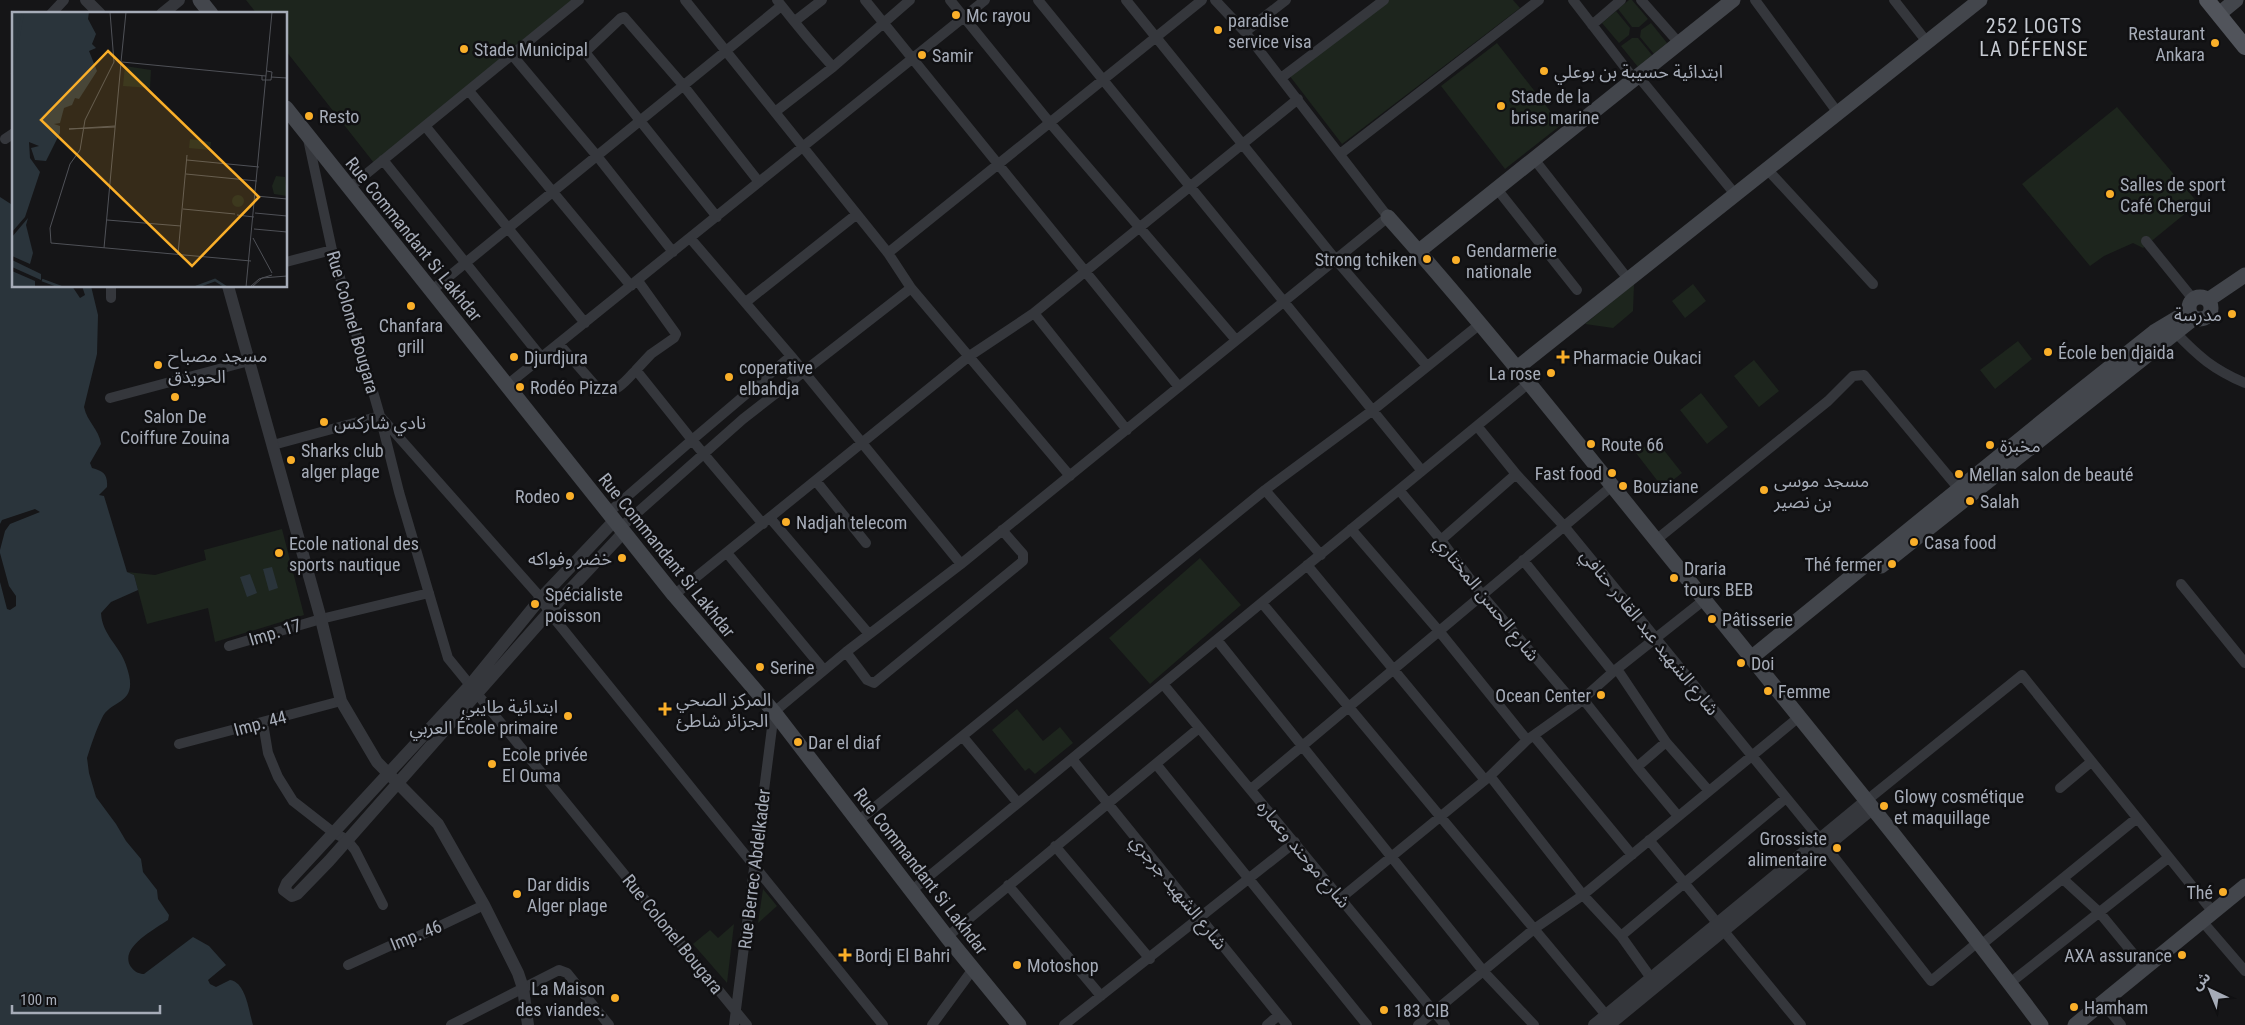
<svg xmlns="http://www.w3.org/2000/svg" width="2245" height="1025" font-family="'Roboto Condensed','Noto Sans Arabic',sans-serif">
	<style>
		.green { fill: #1d251d }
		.water { fill: #2a343b }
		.pier { fill: #151517 }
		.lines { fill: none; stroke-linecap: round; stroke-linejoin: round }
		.minor { stroke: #35373c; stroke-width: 10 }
		.tertiary { stroke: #35373c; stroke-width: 12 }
		.secondary { stroke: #43464c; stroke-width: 15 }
		.primary { stroke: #51545b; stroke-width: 16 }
		.poi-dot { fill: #faaf29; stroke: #101012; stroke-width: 2 }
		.labels { text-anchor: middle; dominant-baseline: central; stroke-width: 5; stroke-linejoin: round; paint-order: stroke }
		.poi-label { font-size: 18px; fill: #a6acb8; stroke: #101012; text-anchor: start }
		.street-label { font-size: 18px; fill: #a6acb8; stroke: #101012 }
		.quarter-label { font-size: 20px; letter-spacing: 1px; fill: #c7cbd3; stroke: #101012 }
		.inset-river { fill: none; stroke: #2a343b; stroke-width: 2.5 }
		.inset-road { fill: none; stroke: #4f5157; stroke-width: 1 }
		.view { fill: #faaf29; fill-opacity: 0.15; stroke: #faaf29; stroke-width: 2.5 }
		.inset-edge { fill: none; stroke: #a6acb8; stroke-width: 2.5 }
	</style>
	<rect width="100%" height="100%" fill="#151517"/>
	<!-- green -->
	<path class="green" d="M246 0H573L374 163 286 51V14H257Z
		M1386 0H1513L1520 8 1342 144 1289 75Z
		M1629 0H1632L1648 19 1639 27H1632L1618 9Z
		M1616 11 1630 28 1629 35 1619 43 1602 23Z
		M1651 23 1667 43 1654 54 1640 37 1641 30Z
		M1632 38H1638L1652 55 1638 67 1621 46Z
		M1497 43 1561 125 1505 169 1441 86Z
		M2117 107 2198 203 2143 248 2133 243 2104 256 2090 266 2022 184Z
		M1634 284 1633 311 1613 328 1585 324Z
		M1693 284 1706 301 1685 318 1672 301Z
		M2018 341 2032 359 1995 389 1980 370Z
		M1754 360 1779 391 1759 407 1734 376Z
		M1701 393 1728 427 1707 444 1680 410Z
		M1655 439 1682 473 1663 488 1636 453Z
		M282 529 304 615 215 642 208 608 147 624 134 575 127 572 155 575 206 560 204 550Z
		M1200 558 1241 605 1150 684 1109 638Z
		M1017 709 1043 741 1060 727 1073 743 1035 774 1029 768 1025 771 992 730Z
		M763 889 777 906 758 923Z
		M734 924 727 983 693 944 710 930 718 938Z"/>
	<!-- water -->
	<path class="water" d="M0 197 14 206V286H72L80 298 85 295 82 286H91L98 315 97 354 84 407C87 422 99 429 101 444L90 463 92 468C103 471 108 474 107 487L99 495 104 496 127 572 134 575 138 590 111 602 101 613C102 635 120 646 126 665 141 706 111 698 102 718 96 730 91 745 87 758L89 773 96 797 116 824 126 841 141 859 143 872 157 890 158 899 169 915 168 920C155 929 118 948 131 967 135 972 139 974 144 974L193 937 209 946 226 965 208 980 210 984 216 987 230 980C246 982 249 1012 253 1025H0Z
		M272 567 278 588 269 591 263 569Z
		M250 574 257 593 247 597 240 577Z"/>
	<!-- pier -->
	<path class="pier" d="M35 509 40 512 10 524 5 531 0 550V524L2 520Z
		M0 553 9 586 16 596V606L10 610 7 609 0 582Z"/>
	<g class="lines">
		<!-- minor -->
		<path class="minor" d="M685 0 888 253 911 288 1070 476
			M777 0C795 23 813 45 833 67
			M865 0 1179 387
			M950 0 1050 123 1236 340
			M1038 0 1422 471
			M1126 0 1336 260 1427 366
			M1573 0 1634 79
			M1641 0 1679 43
			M1755 0 1838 113
			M1894 0 1927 42
			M51 14 64 0
			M795 21 822 0
			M1592 25 1621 0
			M1245 32 1286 0
			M513 56 597 156 673 252
			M1638 76 1735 194
			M1281 78 1384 0
			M469 91 631 286
			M775 112 833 67 910 0
			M426 127 585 323
			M5 139 14 133
			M308 139 332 250 380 416 399 492 448 658 747 1025
			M1340 154 1539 0
			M1534 159 1628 279
			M383 160 542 358
			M1767 169 1873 284
			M349 188 579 0
			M1497 189 1577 290
			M717 217 585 52 621 18 624 17 683 85 759 182
			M690 238 791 356 961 564
			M2146 241 2193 299
			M888 253 1202 0
			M286 262 332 250
			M431 291 781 6
			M111 298V286
			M746 302 857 214
			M1034 313 1127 430
			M2175 332C2199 357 2213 369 2245 383
			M559 344 600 391C616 394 626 381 636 370
			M507 385 985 0
			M110 398 249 361
			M1477 426 1516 474 1564 526 1820 839 1931 981 1978 942
			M273 445 380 416 541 598 549 612 883 1025
			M816 481 866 543
			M1265 490 1321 555
			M1399 490 1441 540 1482 595 1576 705
			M608 513 692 440 636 370 651 354 674 338 676 334 638 281
			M770 518 869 634
			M763 524 692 440 791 356
			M620 528 743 419 911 288
			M1351 529 1439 631 1527 740
			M1441 540 1516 474
			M1656 540 1828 401 1853 376 1864 375 1959 489
			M727 553 824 670
			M1523 560 1613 672
			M1307 565 1485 780
			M2181 584 2245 663
			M674 595 968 357 1034 313 1298 99
			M1262 603 1606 1015
			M1217 640 1484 972 1534 1025
			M229 646 321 619 429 593
			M846 652 867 680 874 683 1023 561V554L1002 530
			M1617 669 1666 742 1709 791
			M1163 684 1445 1025
			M1583 699 1637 767 1666 742
			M263 723 268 753 278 777 293 801 334 833 346 839 355 850 383 905
			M1534 736 1632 855
			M963 737 1018 803
			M179 744 341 701
			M1072 759 1287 1025
			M1156 764 1367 1025
			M1637 767 1678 816
			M1490 776 1583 895 1621 936 1651 978
			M2060 788 2091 762
			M1251 789 1612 486
			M1866 801 2022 675 2213 912
			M858 821 1265 490 1373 410 1480 324
			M1649 840 1801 1025
			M1055 846 1150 959
			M2063 879 2099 912 2145 968
			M1008 885 1101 996
			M911 891 1529 383
			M1341 898 1490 776 1527 740 1576 705 1613 672 1704 600
			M2202 921 2245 971
			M1621 936 1786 798
			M947 937 1199 728
			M1981 945 2137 818
			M348 965 394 944H402L484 905
			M2010 983 2168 858
			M2103 1003 2121 1025
			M451 1025 559 970 567 973 609 1025
			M734 1025 774 712 846 652 961 564 1388 217 1245 32 1215 0
			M932 1025 973 969
			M1064 1025 1295 842
			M1267 1025 1279 1015
			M1418 1025 1534 929 1583 895 1799 717"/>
		<!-- tertiary -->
		<path class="tertiary" d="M86 0 100 14
			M162 14 179 0
			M228 286 321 619 341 701 377 762 438 824 484 905 518 973 523 988 528 1025
			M615 520 541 598 470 685 287 883 284 890 292 896 297 894 329 861 549 612 624 532
			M1594 1025 1866 801
			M1609 1025 1872 809"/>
		<!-- secondary -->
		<path class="secondary" d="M200 0 211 14
			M2219 14 2236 0
			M286 108 674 595 774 712 947 937 1019 1025
			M1388 217C1495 337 1593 463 1694 587 1811 732 1930 876 2041 1025
			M1419 251 1733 0
			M2189 308a11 11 0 1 1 22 0a11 11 0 1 1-22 0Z
			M2208 300 2245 275
			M1517 368 1980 0
			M1881 566 2194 318
			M1751 658 2071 398 2154 332 2189 311
			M2075 1025 2245 886"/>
		<!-- primary -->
		<path class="primary" d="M2207 0 2245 47"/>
	</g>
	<!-- markers -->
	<g class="poi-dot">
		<circle cx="956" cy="15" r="5"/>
		<circle cx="1218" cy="30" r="5"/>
		<circle cx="2215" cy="43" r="5"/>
		<circle cx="464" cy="49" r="5"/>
		<circle cx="922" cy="55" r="5"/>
		<circle cx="1544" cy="71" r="5"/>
		<circle cx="1501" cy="106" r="5"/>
		<circle cx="309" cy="116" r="5"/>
		<circle cx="2110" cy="194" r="5"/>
		<circle cx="1427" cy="259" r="5"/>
		<circle cx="1456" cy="260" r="5"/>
		<circle cx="411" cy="306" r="5"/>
		<circle cx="2232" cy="314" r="5"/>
		<circle cx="2048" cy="352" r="5"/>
		<circle cx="514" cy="357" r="5"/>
		<path d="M1560.5 349.5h5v5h5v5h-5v5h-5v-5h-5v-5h5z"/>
		<circle cx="158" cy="365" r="5"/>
		<circle cx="1551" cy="373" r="5"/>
		<circle cx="729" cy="377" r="5"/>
		<circle cx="520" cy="387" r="5"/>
		<circle cx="175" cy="397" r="5"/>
		<circle cx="324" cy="422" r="5"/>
		<circle cx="1591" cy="444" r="5"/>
		<circle cx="1990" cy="445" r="5"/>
		<circle cx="291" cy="460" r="5"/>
		<circle cx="1612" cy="473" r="5"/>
		<circle cx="1959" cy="474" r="5"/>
		<circle cx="1623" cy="486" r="5"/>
		<circle cx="1764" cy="490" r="5"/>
		<circle cx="570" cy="496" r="5"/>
		<circle cx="1970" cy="501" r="5"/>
		<circle cx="786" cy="522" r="5"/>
		<circle cx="1914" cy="542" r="5"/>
		<circle cx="279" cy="553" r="5"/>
		<circle cx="622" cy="558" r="5"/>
		<circle cx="1892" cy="564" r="5"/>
		<circle cx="1674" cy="578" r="5"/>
		<circle cx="535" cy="604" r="5"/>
		<circle cx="1712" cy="619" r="5"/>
		<circle cx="1741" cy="663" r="5"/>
		<circle cx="760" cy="667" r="5"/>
		<circle cx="1768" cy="691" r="5"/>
		<circle cx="1601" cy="695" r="5"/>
		<path d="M662.5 701.5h5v5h5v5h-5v5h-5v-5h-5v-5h5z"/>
		<circle cx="568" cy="716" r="5"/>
		<circle cx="798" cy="742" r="5"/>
		<circle cx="492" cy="764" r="5"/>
		<circle cx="1884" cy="806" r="5"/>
		<circle cx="1837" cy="848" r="5"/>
		<circle cx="2223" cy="892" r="5"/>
		<circle cx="517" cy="894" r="5"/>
		<path d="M842.5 947.5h5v5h5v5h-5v5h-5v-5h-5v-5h5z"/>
		<circle cx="2182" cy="955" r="5"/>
		<circle cx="1017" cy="965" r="5"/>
		<circle cx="615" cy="998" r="5"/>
		<circle cx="2074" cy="1007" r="5"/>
		<circle cx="1384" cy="1010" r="5"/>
	</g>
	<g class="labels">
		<!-- poi labels -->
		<g class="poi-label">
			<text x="966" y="15">Mc rayou</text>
			<text x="1228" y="20">paradise<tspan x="1228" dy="21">service visa</tspan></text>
			<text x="2205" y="33" text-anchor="end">Restaurant<tspan x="2205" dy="21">Ankara</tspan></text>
			<text x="474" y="49">Stade Municipal</text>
			<text x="932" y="55">Samir</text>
			<text x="1554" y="71">ابتدائية حسيبة بن بوعلي</text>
			<text x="1511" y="96">Stade de la<tspan x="1511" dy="21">brise marine</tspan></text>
			<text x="319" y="116">Resto</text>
			<text x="2120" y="184">Salles de sport<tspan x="2120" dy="21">Café Chergui</tspan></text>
			<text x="1466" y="250">Gendarmerie<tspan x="1466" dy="21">nationale</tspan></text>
			<text x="1417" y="259" text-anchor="end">Strong tchiken</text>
			<text x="2222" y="314" text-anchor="end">مدرسة</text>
			<text x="411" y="325" text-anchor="middle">Chanfara<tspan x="411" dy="21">grill</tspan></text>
			<text x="2058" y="352">École ben djaida</text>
			<text x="168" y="355">مسجد مصباح<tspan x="168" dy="21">الحويذق</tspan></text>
			<text x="524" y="357">Djurdjura</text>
			<text x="1573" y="357">Pharmacie Oukaci</text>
			<text x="739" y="367">coperative<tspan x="739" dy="21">elbahdja</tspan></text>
			<text x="1541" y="373" text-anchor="end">La rose</text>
			<text x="530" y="387">Rodéo Pizza</text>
			<text x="175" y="416" text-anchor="middle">Salon De<tspan x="175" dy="21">Coiffure Zouina</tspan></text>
			<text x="334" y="422">نادي شاركس</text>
			<text x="1601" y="444">Route 66</text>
			<text x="2000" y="445">مخبزة</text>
			<text x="301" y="450">Sharks club<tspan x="301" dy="21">alger plage</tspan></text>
			<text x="1602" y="473" text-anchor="end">Fast food</text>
			<text x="1969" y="474">Mellan salon de beauté</text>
			<text x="1774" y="480">مسجد موسى<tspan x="1774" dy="21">بن نصير</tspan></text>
			<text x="1633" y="486">Bouziane</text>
			<text x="560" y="496" text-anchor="end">Rodeo</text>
			<text x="1980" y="501">Salah</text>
			<text x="796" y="522">Nadjah telecom</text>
			<text x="1924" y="542">Casa food</text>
			<text x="289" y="543">Ecole national des<tspan x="289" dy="21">sports nautique</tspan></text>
			<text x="612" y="558" text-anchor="end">خضر وفواكه</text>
			<text x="1882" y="564" text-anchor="end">Thé fermer</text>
			<text x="1684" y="568">Draria<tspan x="1684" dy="21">tours BEB</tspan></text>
			<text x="545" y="594">Spécialiste<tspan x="545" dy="21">poisson</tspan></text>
			<text x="1722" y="619">Pâtisserie</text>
			<text x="1751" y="663">Doi</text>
			<text x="770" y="667">Serine</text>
			<text x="1778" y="691">Femme</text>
			<text x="1591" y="695" text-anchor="end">Ocean Center</text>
			<text x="676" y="699">المركز الصحي<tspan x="676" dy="21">الجزائر شاطئ</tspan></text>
			<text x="558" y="706" text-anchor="end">ابتدائية طايبي<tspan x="558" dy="21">العربي École primaire</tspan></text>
			<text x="808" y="742">Dar el diaf</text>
			<text x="502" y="754">Ecole privée<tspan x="502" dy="21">El Ouma</tspan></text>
			<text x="1894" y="796">Glowy cosmétique<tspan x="1894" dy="21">et maquillage</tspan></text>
			<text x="1827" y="838" text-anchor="end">Grossiste<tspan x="1827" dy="21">alimentaire</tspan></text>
			<text x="527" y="884">Dar didis<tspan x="527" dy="21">Alger plage</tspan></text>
			<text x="2213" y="892" text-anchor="end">Thé</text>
			<text x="855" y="955">Bordj El Bahri</text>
			<text x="2172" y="955" text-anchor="end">AXA assurance</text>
			<text x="1027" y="965">Motoshop</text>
			<text x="605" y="988" text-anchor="end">La Maison<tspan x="605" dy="21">des viandes.</tspan></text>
			<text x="2084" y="1007">Hamham</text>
			<text x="1394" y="1010">183 CIB</text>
		</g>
		<!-- street labels -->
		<g class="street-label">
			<text transform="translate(414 239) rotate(51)">Rue Commandant Si Lakhdar</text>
			<text transform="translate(353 322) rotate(74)">Rue Colonel Bougara</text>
			<text transform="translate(667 555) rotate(51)">Rue Commandant Si Lakhdar</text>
			<text transform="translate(1487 598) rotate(51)">شارع الحسن المختاري</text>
			<text transform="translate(275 632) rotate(-17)">Imp. 17</text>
			<text transform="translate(1650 632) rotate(51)">شارع الشهيد عبد القادر حنافي</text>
			<text transform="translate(260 723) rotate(-15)">Imp. 44</text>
			<text transform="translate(1304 854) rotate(50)">شارع موحند وعماره</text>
			<text transform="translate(754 869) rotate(-83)">Rue Berrec Abdelkader</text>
			<text transform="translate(921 871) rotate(52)">Rue Commandant Si Lakhdar</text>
			<text transform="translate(1179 892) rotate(51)">شارع الشهيد جرجري</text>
			<text transform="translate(673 934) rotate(51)">Rue Colonel Bougara</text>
			<text transform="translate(416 935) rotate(-22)">Imp. 46</text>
		</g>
		<!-- quarter labels -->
		<g class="quarter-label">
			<text x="2034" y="26">252 LOGTS<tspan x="2034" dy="23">LA DÉFENSE</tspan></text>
		</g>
	</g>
	<!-- overview -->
	<g transform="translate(12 12)">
		<rect width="275" height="275" fill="#151517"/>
		<path d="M113 54 139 58 138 76 111 74ZM178 127 199 130 198 138 177 136ZM264 164 273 165 275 184 262 182 260 174ZM220 189a6 6 0 1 1 12 0a6 6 0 1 1-12 0Z" fill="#1d251d"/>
		<path d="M0 0H77L76 7 84 22 80 32 84 36 77 39 85 59 67 87 63 86 60 93 52 96 48 111 42 112 48 114V121L34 149 23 148 19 136 27 134 17 130 18 146 28 160 13 205 0 220ZM16 206 14 213 21 241 18 252 0 244V225ZM0 248 29 262V268L0 255ZM0 259 23 269V275H0Z" fill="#2a343b"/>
		<path class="inset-river" d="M0 62 11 0M30 268 49 275M184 275 203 268 214 275"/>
		<path class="inset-road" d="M109 50 114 0M110 50 254 64M250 64V68H259L260 60 255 59M259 65 275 66M103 114 57 117 103 115M175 148 247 155M174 162 245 169M244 184 275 187M171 197 223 202M243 201 275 204M225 203 242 205M95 208 169 214M242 217 275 220M241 226 260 261M39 231 38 216 58 152 68 138 73 108 102 50 98 0M39 231 239 249M92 236 109 51M166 242 175 143M234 275 260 0M238 275 247 267 260 263M240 275 250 266 275 264"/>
		<path class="view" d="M96 39 247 185 180 254 29 108Z"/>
		<rect width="275" height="275" class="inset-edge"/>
	</g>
	<!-- north arrow -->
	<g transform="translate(2210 990) rotate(316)" stroke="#101012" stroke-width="4" paint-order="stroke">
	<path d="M0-4L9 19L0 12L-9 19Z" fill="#a6acb8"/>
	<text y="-8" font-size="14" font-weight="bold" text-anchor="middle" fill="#a6acb8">ش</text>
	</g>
	<!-- scale -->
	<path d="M12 1005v8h148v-8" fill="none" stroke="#a6acb8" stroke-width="2.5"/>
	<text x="20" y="1005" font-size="15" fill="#a6acb8" stroke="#101012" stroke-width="4" paint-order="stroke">100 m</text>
</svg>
